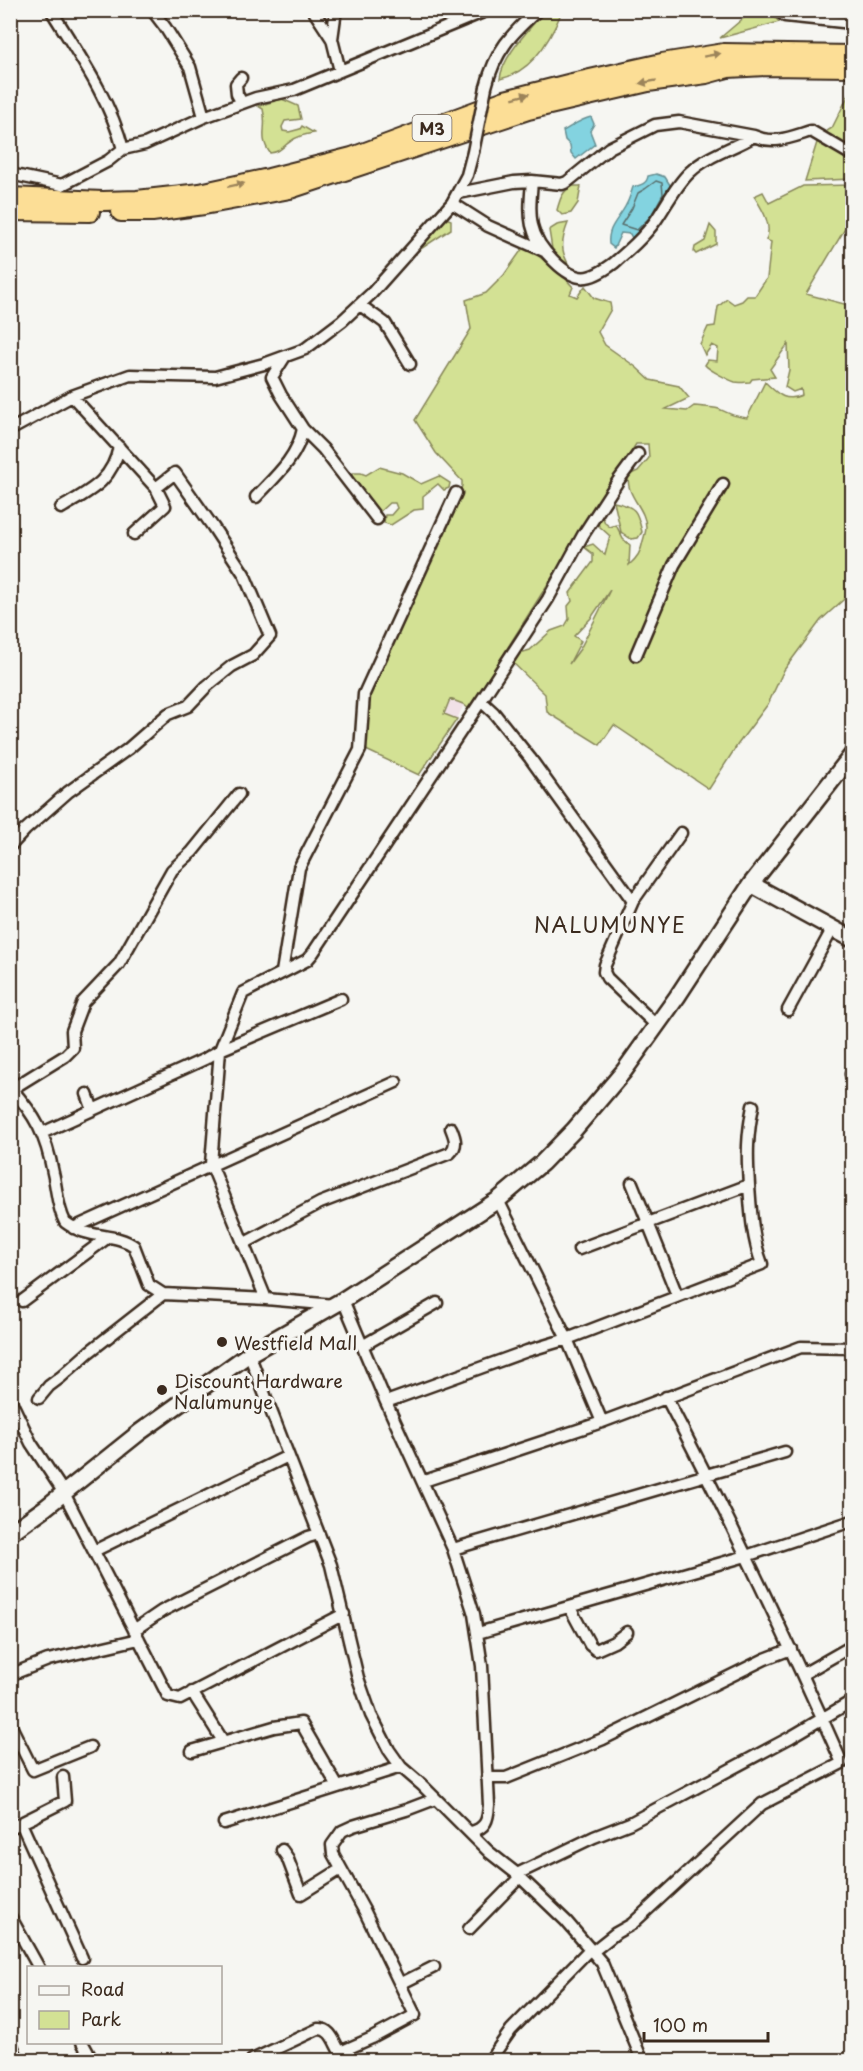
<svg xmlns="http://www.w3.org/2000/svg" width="863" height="2071" font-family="'Playpen Sans',sans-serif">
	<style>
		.built { fill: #f1e1e7 }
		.green { fill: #d3e194; stroke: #878659; stroke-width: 1.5; fill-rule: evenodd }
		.water { fill: #83d3e0; stroke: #668f92; stroke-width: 1.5 }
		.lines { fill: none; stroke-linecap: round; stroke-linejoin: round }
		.shore { stroke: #586e6c; stroke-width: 1.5 }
		.street-casing { stroke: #3b2a1e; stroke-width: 15 }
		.secondary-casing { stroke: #3b2a1e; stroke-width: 20 }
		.highway-casing { stroke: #3b2a1e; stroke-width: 22 }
		.street { stroke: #f6f6f2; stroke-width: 10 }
		.secondary { stroke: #f6f6f2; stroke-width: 15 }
		.highway { stroke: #fcde96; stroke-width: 18 }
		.street-bridge-casing { stroke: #3b2a1e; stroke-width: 15; stroke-linecap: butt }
		.street-bridge { stroke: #f6f6f2; stroke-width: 10 }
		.oneway { fill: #9c845a }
		.poi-dot { fill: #3b2a1e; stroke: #f6f6f2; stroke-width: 2 }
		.labels { text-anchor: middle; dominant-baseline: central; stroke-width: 6; stroke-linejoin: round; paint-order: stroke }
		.shield { fill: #f6f6f2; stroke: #73675e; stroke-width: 1.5 }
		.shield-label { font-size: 16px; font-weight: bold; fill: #3b2a1e }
		.poi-label { font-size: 18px; fill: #3b2a1e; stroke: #f6f6f2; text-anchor: start }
		.quarter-label { font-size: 21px; letter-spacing: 1.5px; fill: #3b2a1e; stroke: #f6f6f2 }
	</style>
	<rect width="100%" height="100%" fill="#f6f6f2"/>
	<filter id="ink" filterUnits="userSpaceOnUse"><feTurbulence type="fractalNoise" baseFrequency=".0167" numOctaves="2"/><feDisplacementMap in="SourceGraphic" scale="12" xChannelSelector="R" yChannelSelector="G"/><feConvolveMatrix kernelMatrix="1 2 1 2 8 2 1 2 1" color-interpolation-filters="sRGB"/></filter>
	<g filter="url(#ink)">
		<!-- built -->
		<path class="built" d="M450 699 464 704 457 719 444 714Z"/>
		<!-- green -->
		<path class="green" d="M545 10 562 11C551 39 532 72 500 79 502 56 531 28 545 10Z
			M753 10 769 11 779 22 720 38Z
			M852 88V179L805 181 819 136 832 128Z
			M282 99 298 106 301 119 285 121 282 127 283 131 289 132 300 129 302 126 314 133C306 134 298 136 291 141 283 146 281 152 270 153 258 136 268 129 263 109L258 106Z
			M852 185V217L806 294 852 306V592L821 620 784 670 768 704 738 744 709 789 614 725 600 745 547 712 545 694 510 660 513 655 530 650 551 631 565 626 569 619 568 606 572 601 570 593 593 562V554L584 547 593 544 605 555 610 536 599 526 597 521 599 517 603 518 605 523 610 527 616 525 623 539 630 545 629 565C637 558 641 552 643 541 644 537 646 532 646 527 646 508 624 494 629 475L638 471 649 458 648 444H636L469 709 463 704 450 699 444 714 457 719 419 775 366 750 369 695 462 486V481L436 453 415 420 471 329 466 300 486 293 504 275 525 245 562 275 573 287 570 294 577 297 585 286 594 298 610 303 611 309 598 332 605 345 636 367 650 380 679 386 689 398 666 409 687 411 694 406C702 407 711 407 719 409 730 414 733 416 747 418L765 382C777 393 784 403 802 395L801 389 793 392 785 387 789 370 788 344 770 369 775 377 752 379 750 382C746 382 740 383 735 382 729 380 709 370 705 365L708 360 717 361 718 348 712 345 705 355 700 344 708 327 715 326 718 307 727 299 734 304 742 301 747 296H755L767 278 771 242 766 240C773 225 762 209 754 196L763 192 769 203 803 186ZM610 590 580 649 569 664 581 641 574 636 591 618Z
			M573 186H581L578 203 571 213 562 215 557 210C560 199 562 191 573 186Z
			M443 217 451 220V229L416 252V254L411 253Z
			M568 223C561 241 560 251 570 267L559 264 553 255 549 230 557 225Z
			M710 225 716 232V244L696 254 694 252 695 247 705 241Z
			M379 467 402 473 421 484 439 476 450 483 449 488 444 490 438 484 423 496V509L414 510 391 525 384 523 385 515H391L397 508 395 503H389L376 515 349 479 353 473H361L366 475Z
			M614 502C637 507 637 511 642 532L638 538 631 539 621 532Z"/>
		<!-- water -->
		<path class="water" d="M591 117 594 124 590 131 595 144 576 159 571 153 570 145 565 140 563 131C572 126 581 119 591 117Z
			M656 174 665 177 670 185 669 195 634 242 630 234 621 233 614 248 609 244C607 227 619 219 626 205 629 200 631 193 633 187 640 185 647 184 648 176Z"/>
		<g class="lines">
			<!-- shore -->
			<path class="shore" d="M651 216 637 230 621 225 632 208 638 193 645 189 656 181 662 183 663 194 653 212"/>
			<defs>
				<path id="street" d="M51 10C78 54 110 99 123 149
					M152 10 165 27 190 67 204 117
					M313 10 332 39
					M336 10 332 39 340 71
					M778 10 785 16 852 23
					M241 78 236 84 237 94 242 103
					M486 87C495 51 511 34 538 10
					M754 136C734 148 708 155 690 172 676 185 667 204 656 220 644 237 629 250 614 263 590 281 577 284 554 261 527 235 529 216 532 181L562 184 567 182 609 148 655 125 679 122 754 136C774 145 791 137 811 131L852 155
					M10 174 62 185 108 161 123 149 145 144 204 117 256 98 294 90 488 10
					M459 193 514 182 532 181
					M452 203 488 226 544 251
					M360 305 385 323 410 364
					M303 429 323 449 377 519
					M10 430 72 396 130 375 215 377 264 364 305 349 342 321 372 293 452 203 467 175 473 152
					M256 497C276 476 297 458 303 429L281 395 272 377 284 358
					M61 508C89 491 112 482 119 447
					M134 534 165 506 156 488
					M636 655 674 565 723 484
					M481 701 548 599 583 535 618 481 638 454
					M10 846 25 830 68 792 128 749 168 714 188 706 207 686 232 666 253 655 270 636 244 574 213 527 175 473 156 488 72 396
					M282 972 299 868 360 750 364 694 456 493
					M788 1010 833 928
					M657 1026 607 978 604 972 605 965 633 901 681 833
					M851 1074 852 1071
					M10 1087C36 1116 46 1135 53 1173 57 1189 57 1207 65 1222 88 1240 115 1232 134 1246L149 1285 163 1294 266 1299 334 1305
					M10 1090 65 1056 73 1048 72 1031 83 1002 119 964 172 870 192 852 239 794
					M87 1094 93 1110
					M42 1133 205 1059 220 1050 243 993 307 960 313 953 481 701 494 713 530 758 633 901
					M632 1183 677 1295
					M498 1200 567 1339 602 1422 801 1347 852 1348
					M73 1228 396 1082
					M243 1244 320 1203 450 1153C458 1145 455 1138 451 1128
					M579 1249 749 1185
					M266 1299 211 1164 220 1050 341 999
					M343 1300 386 1402 453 1549 474 1614 482 1666 489 1805C488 1820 486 1828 471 1832
					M22 1301 107 1238
					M362 1346 437 1303
					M249 1354 331 1565 358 1678 371 1715 389 1750 401 1767 422 1785 489 1852 517 1874 594 1837 630 1823 791 1737 852 1701
					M39 1398 49 1386 61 1377 89 1352 163 1294
					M10 1399 31 1443 64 1493 168 1696 180 1699 344 1614
					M386 1402 527 1351 567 1339 762 1264C752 1237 751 1213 749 1185 747 1155 747 1136 753 1106
					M424 1481 602 1422
					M453 1549 785 1452
					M94 1551 288 1456
					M570 1608 590 1645 596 1650 614 1642 627 1632
					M134 1630 162 1611 308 1537 319 1534
					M478 1633 746 1556 852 1521
					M803 1674 852 1646
					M10 1675 48 1660 139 1639
					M192 1692 223 1741
					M10 1724 33 1770 90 1747
					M192 1751 274 1727 301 1723 338 1787
					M487 1778H506L603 1739 765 1659 791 1649
					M34 1817 21 1823 65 1801 63 1777
					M224 1823 401 1767
					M10 1828 21 1823 82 1958
					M282 1850 287 1857 301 1894 341 1869
					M10 1916 39 1968
					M469 1929 520 1877 566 1921 602 1963 642 2060
					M592 1952 616 1933 632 1924 762 1804 842 1763C787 1639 729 1517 666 1397
					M400 1984 434 1967
					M10 2041 18 2060
					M82 2042 92 2060
					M252 2060 318 2029C331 2028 334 2042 340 2052
					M343 2060 340 2052 372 2038 415 2015 365 1912 333 1854 332 1845 342 1831 353 1826 406 1810 435 1799
					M490 2060 511 2030 590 1949"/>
				<path id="secondary" d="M751 884 852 939
					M10 1533 45 1508 140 1432 249 1354 343 1300 498 1200 542 1163 574 1130 624 1071 677 997 751 884 852 755"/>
				<path id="highway" d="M10 197 103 201 137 200 200 193 269 178 352 157 505 100 572 83 662 63 724 53 852 55
					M10 211 90 212
					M121 212H152L204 205 290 189 528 110 648 82 706 74 728 68 765 66 852 67"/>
			</defs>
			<!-- street casing -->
			<use href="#street" class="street-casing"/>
			<!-- secondary casing -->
			<use href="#secondary" class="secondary-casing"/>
			<!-- highway casing -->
			<use href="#highway" class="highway-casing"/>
			<!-- street -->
			<use href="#street" class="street"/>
			<!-- secondary -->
			<use href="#secondary" class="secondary"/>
			<!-- highway -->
			<use href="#highway" class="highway"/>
			<defs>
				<path id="street-bridge" d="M473 152 486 87"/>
			</defs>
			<!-- street-bridge casing -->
			<use href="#street-bridge" class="street-bridge-casing"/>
			<!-- street-bridge -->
			<use href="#street-bridge" class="street-bridge"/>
		</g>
		<!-- one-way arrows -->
		<defs><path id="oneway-solid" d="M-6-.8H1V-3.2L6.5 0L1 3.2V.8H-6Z" transform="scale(1.5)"/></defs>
		<g class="oneway">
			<use href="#oneway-solid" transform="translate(712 55) rotate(-10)"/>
			<use href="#oneway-solid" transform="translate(648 82) rotate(170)"/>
			<use href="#oneway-solid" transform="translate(521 96) rotate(-15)"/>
			<use href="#oneway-solid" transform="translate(236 185) rotate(-12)"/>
		</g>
	</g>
	<!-- markers -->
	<g class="poi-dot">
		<circle cx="222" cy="1342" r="6"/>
		<circle cx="162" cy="1390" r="6"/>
	</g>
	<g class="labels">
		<!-- shield labels -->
		<rect class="shield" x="412.5" y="115" width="39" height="26" rx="4.5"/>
		<g class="shield-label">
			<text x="432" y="128">M3</text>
		</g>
		<!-- poi labels -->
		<g class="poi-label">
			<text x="234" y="1342">Westfield Mall</text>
			<text x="174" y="1380">Discount Hardware<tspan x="174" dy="21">Nalumunye</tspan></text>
		</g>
		<!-- quarter labels -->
		<g class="quarter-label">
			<text x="610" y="924">NALUMUNYE</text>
		</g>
	</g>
	<!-- margin -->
	<rect width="863" height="2071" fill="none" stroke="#f6f6f2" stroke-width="36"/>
	<rect x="18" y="18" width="827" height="2035" fill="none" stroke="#3b2a1e" stroke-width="2" filter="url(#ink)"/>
	<!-- legend -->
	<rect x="27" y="1966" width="195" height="78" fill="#f6f6f2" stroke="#aba49d" stroke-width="1.5"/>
	<rect x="39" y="1986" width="30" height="9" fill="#f6f6f2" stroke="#aba49d" stroke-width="1.5"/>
	<text x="81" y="1996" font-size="18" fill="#3b2a1e">Road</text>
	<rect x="39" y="2011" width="30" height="18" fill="#d3e194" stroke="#aba49d" stroke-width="1.5"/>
	<text x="81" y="2026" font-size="18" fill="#3b2a1e">Park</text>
	<!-- scale -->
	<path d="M644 2032v9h124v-9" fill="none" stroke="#3b2a1e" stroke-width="3"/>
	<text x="653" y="2032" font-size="18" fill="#3b2a1e" stroke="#f6f6f2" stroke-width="4.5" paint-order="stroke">100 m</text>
</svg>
